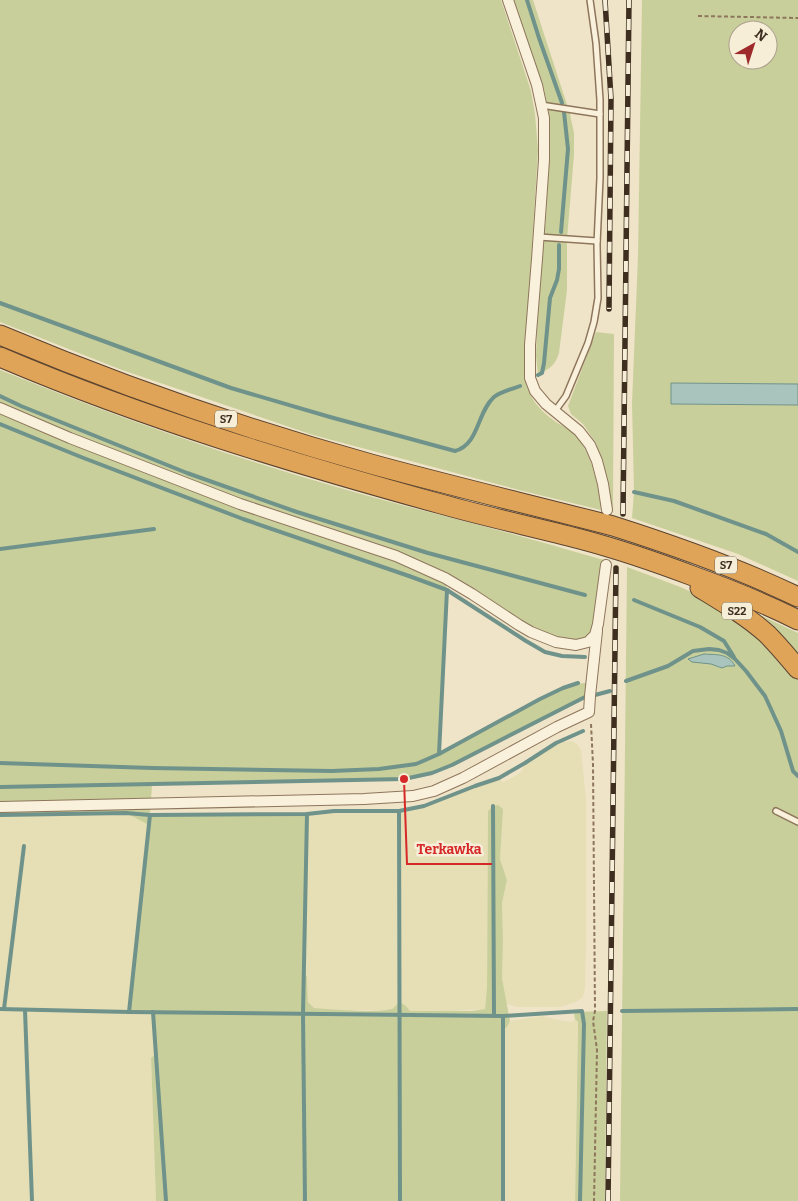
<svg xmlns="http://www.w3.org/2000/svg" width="798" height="1201" font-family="Bitter,serif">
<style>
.farmland{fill:#e6deb5}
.green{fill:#c9cf9b;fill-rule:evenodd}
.water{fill:#a9c4bc;stroke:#6f938a}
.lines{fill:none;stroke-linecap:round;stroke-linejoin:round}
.stream{stroke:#6f938a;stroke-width:4}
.lane-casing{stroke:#8d765c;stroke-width:8}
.street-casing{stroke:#8d765c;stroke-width:12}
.highway-casing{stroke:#5b4430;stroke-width:21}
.path{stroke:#8d765c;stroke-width:2;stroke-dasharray:4 2.5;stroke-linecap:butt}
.lane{stroke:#faf1dc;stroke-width:5}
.street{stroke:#faf1dc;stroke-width:10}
.highway{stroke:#e0a458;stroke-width:19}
.rail-casing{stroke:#3d2e20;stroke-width:5.5}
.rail{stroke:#f7eed8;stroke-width:4;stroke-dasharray:11;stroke-linecap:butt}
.labels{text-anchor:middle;stroke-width:5;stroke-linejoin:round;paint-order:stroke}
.shield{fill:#f7eed8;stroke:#756857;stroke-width:1}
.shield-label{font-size:11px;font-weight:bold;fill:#3d2e20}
.leader{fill:none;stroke:#d62828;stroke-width:2}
.callout-dot{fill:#d62828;stroke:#f7eed8;stroke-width:2}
.callout-label{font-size:14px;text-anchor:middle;font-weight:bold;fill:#d62828;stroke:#f7eed8;stroke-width:5;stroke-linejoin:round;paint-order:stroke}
</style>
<rect width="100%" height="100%" fill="#f0e4c8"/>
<g class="farmland">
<polygon points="572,741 577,744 581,750 586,799 586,944 585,988 583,997 576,1002 560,1007 518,1007 507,1004 502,978 503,940 502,903 507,880 500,859 503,809 488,811 487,987 485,1009 436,1012 410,1011 406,1006 383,1010 340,1010 314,1008 308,1002 307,977 304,972 307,814 334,811 399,811 424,806 475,786 499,778 503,782 512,778 522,771 525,763 556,743"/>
<polygon points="126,813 149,825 129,1011 153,1012 156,1054 151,1058 156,1201 0,1201 0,815"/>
<polygon points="542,1016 558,1020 572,1022 575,1019 578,1022 575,1201 503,1201 503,1029 507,1027 510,1021"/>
</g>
<g class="green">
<path d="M0 0H501L531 91 535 114 538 150 524 376C529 398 538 409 556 422 561 425 568 428 572 432 591 449 599 485 601 510L519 490 313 435 122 370 0 322Z"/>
<path d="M513 0H533L570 114 574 133V155L567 239V290L559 353C555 366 549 369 538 375L536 356 538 303 546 217 550 143 549 113 544 89Z"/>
<path d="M642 0H798V384L671 383V404L798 405V581L738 554 632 518 634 492 632 403 638 256ZM738 30H768V60H738Z"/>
<polygon points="596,332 614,334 613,512 610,511 602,464 596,443 583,424 571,414 568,406"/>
<path d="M0 370C111 415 225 455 340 488 395 504 450 517 505 532 538 541 571 551 604 560L592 639 556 642 445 578 447 590 439 754C463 741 487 728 511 715 531 704 564 683 586 683L591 689 590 696 585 697 452 765 432 773 404 779 152 785 150 815 307 814 304 972 307 977 308 1002 314 1008C330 1009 382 1014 394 1008 394 1007 399 1003 400 1002L406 1006 410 1011H472L485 1009 487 987 488 811 493 806 498 805 503 809 500 859 507 880 502 903 503 940 502 978 510 1021 507 1027 503 1030V1201H156L151 1058 156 1054 153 1012H129L149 825 126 813 0 815Z"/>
<polygon points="627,567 683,588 707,600 742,623 792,670 798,679 798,1201 620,1201"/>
<polygon points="762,616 798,633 798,659 761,618"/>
<polygon points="607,1011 605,1201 575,1201 578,1029 578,1022 575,1019 574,1012"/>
</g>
<g class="water">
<polygon points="671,383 798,384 798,405 671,404"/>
<path d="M704 654C717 655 728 653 735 666H727L722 668 711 664 692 662 688 659Z"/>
</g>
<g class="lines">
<g class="stream">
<polyline points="527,0 539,38 562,103"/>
<polyline points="561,232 568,149 564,112"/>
<path d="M0 303 231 388 330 417 455 451C479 445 477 412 494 397 500 392 512 389 520 386"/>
<polyline points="538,375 542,373 544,363 550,298 557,280 559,269 559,245"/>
<polyline points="0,396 21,406 187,473 297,512 428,553 585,595"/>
<polyline points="0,424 81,457 243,519 409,576 447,590 526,641 545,652 562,656 585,657"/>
<polyline points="634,492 674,501 766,534 798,552"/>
<polyline points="0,549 154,529"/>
<polyline points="634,600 700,627 724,641 734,657"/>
<polyline points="626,681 668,666 693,651 709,649 719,650 727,653 735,659 746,671 765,696 781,731 793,771 798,776"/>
<polyline points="595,695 610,691"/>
<polyline points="439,754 447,590"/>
<polyline points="0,763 152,768 332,771 379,769 416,764 439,754 540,699 563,688 578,683"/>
<polyline points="0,787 404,779 432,773 452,765 585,697"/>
<polyline points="493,806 494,1016"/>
<polyline points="399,811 400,1201"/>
<polyline points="0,815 126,813 150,815 307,814 334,811 399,811 424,806 475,786 499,778 525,763 556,743 583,731"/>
<polyline points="0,1009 129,1012 503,1016 582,1011 584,1024 580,1201"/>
<polyline points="4,1009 24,846"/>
<polyline points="25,1010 32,1201"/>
<polyline points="622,1011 797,1009"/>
<polyline points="129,1012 150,815"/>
<polyline points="153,1012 166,1201"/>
<polyline points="503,1016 503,1201"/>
<polyline points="305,1201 303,1014 307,814"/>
</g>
<defs>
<g id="lane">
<polyline points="541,105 600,114"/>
<polyline points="539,237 597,241"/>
<polyline points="555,411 566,396 588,343 594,322 598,298 597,244 600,178 600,100 596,43 590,0"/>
<polyline points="776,811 798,822"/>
</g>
<g id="street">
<polyline points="508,0 537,85 544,118 544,160 537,259 530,345 530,378 535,391 546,404 579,431 590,445 597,461 603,484 607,510"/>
<polyline points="0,408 70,438 240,504 396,556 445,578 472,594 519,625 531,632 556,642 576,645 588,642 595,635 598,624 606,565"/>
<polyline points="0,807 364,799 413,796 434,791 463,778 557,727 589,712 590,696 597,631"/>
</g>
<g id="highway">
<path d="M0 335C121 386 245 429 371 464 451 486 532 505 613 526 676 546 738 568 798 597"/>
<path d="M0 357C143 418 292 463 441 504 487 517 534 527 580 539 618 549 656 562 693 576 729 589 764 603 798 620"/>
<path d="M700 588C723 602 747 616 767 634 778 645 788 657 798 669"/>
</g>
</defs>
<use href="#lane" class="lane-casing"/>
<use href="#street" class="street-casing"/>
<use href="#highway" class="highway-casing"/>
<g class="path">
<polyline points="698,16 798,18"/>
<polyline points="591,724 593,764 595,1011 593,1021 597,1050 594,1201"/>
</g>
<use href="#lane" class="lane"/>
<use href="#street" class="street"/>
<use href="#highway" class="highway"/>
<defs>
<g id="rail">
<polyline points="605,0 611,99 609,309"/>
<polyline points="623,514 629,0"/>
<polyline points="608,1201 616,568"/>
</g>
</defs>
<use href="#rail" class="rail-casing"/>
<use href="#rail" class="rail"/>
</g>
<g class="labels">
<g class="shield">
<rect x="215" y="410.5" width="22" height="17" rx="4"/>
<rect x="715" y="556.5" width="22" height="17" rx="4"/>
<rect x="722" y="602.5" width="30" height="17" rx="4"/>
</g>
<g class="shield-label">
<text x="226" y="423">S7</text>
<text x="726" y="569">S7</text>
<text x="737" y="615">S22</text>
</g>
</g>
<path class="leader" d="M404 779L407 864H492"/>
<circle class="callout-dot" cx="404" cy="779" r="5"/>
<g class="callout-label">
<text x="449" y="854">Terkawka</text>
</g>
<g transform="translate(753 45) rotate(39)"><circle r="24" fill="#f7eed8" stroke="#ada18e"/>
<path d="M0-4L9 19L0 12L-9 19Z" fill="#9e2a2b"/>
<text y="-8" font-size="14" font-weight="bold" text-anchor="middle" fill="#3d2e20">N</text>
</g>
</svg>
